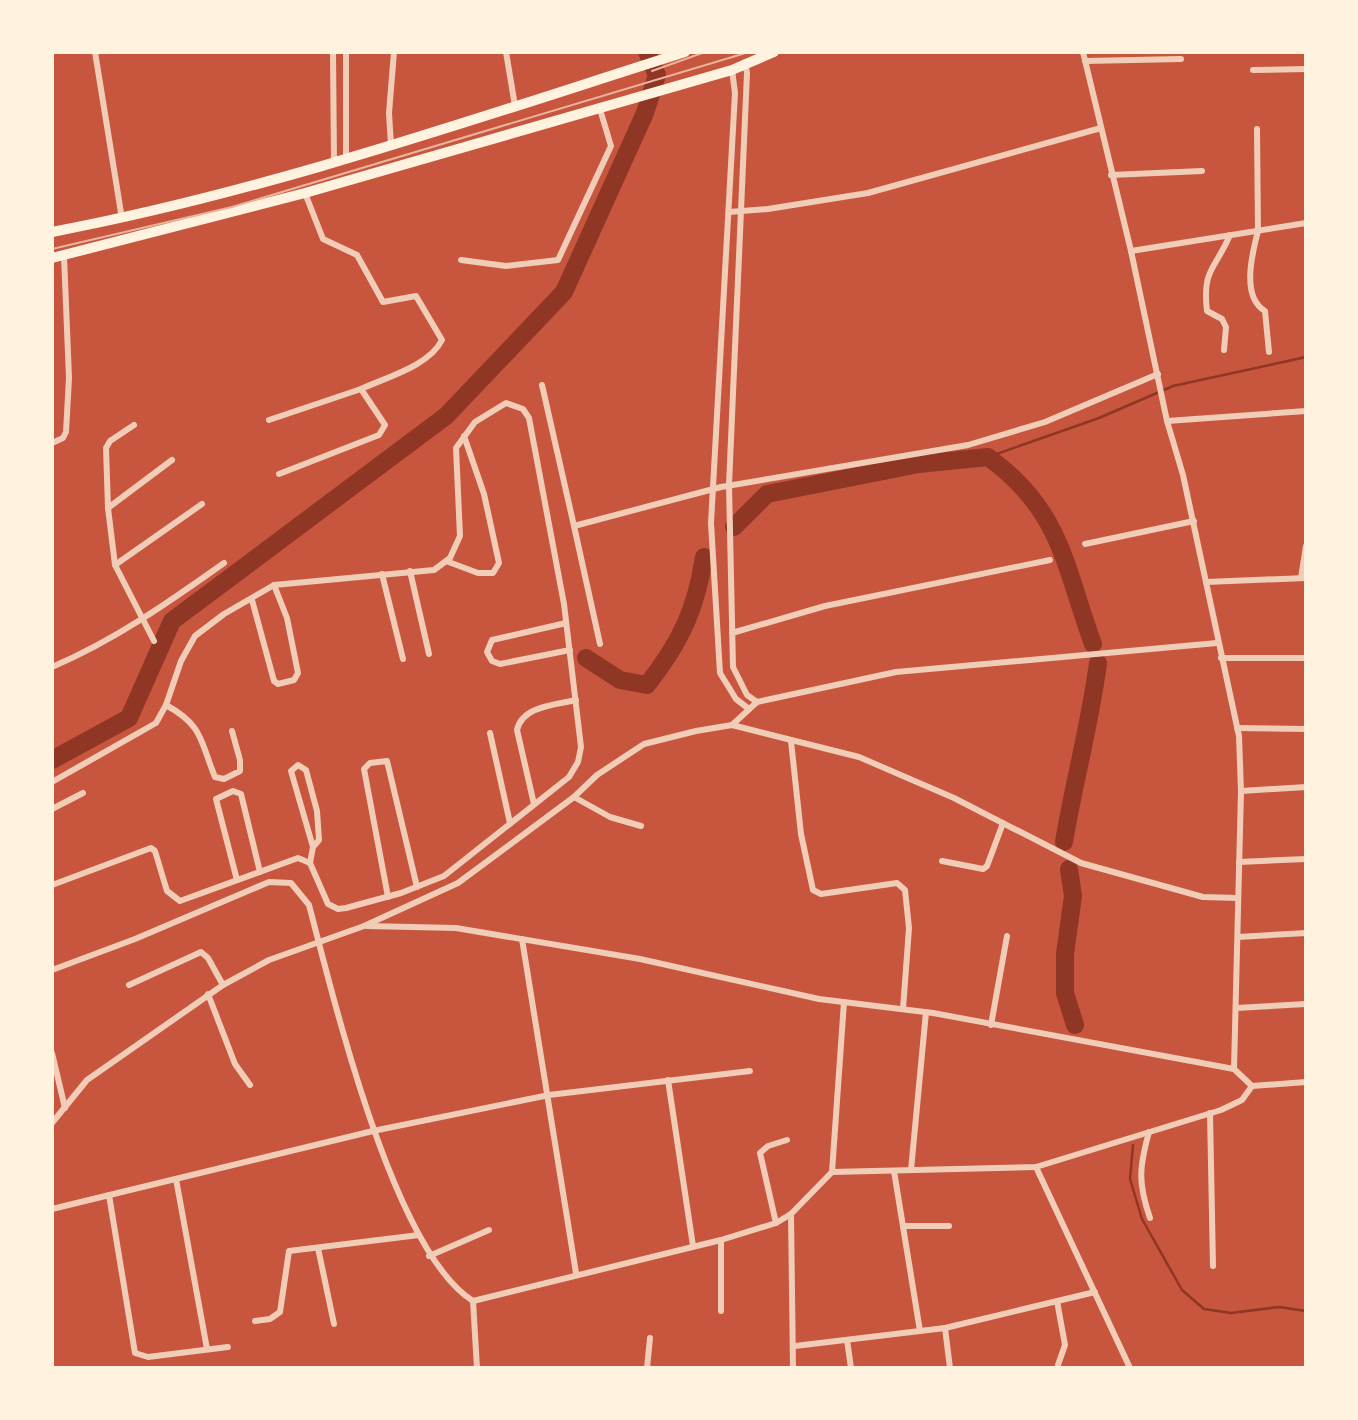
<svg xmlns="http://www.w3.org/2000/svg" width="1358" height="1420" font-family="'Open Sans',sans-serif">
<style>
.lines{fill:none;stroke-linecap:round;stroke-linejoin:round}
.stream{stroke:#8f3625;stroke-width:2.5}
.river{stroke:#8f3625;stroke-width:18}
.minor{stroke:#f1ccb7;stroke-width:6}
.primary{stroke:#fff3e0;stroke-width:10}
.tram{stroke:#e9b49f;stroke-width:2}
</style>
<rect width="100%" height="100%" fill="#c8553d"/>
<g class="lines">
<g class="stream">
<polyline points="988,457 1099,418 1173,386 1306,357"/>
<polyline points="1133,1145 1130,1179 1142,1219 1182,1290 1204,1309 1231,1313 1279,1307 1306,1311"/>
</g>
<g class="river">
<path d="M734 527 767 494 919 464 988 457C1062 511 1064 565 1093 644"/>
<path d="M586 658 620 680 647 685C680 643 696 610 704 557"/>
<polyline points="52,760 129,718 172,621 446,416 564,292 645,113 657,75 647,52"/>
<path d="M1064 842C1074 782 1090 724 1098 663"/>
<polyline points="1069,869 1073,896 1065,954 1065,993 1075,1025"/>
</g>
<g class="minor">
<polyline points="95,52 122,219"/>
<polyline points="333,52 334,162"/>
<polyline points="346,52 346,159"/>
<polyline points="506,52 515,106"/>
<polyline points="1083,52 1131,251 1167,421 1183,475 1239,736 1241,791 1234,1069"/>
<polyline points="1085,61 1181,59"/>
<polyline points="745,62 747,73 729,485 733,667 747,695 757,702"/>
<polyline points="732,70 735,93 711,523 720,673 736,699 749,709"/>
<polyline points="1253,70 1306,69"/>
<path d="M1257 129 1258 231C1252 254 1241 297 1265 311L1269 352"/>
<polyline points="391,145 389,113 394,52"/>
<polyline points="1111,175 1202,171"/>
<polyline points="729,212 768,209 868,193 1101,128"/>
<polyline points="1131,251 1306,223"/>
<polyline points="461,260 506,266 558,260 611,146 599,106"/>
<path d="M1224 350 1226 327 1222 319 1207 311C1202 269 1215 270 1230 235"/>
<polyline points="542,385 574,526 721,487 968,445 1045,422 1158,374"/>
<polyline points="269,420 361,389"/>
<polyline points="1167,421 1306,411"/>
<polyline points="134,425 110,441 106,448 108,508 115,565 154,641"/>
<polyline points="52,443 63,438 66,432 69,378 64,256"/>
<path d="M279 474 379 435 385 425 361 389C387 377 429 366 442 340L416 296 383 302 357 255 323 239 305 193"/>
<polyline points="108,508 172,460"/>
<polyline points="574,526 600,644"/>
<polyline points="1085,544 1194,521"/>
<polyline points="446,561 478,573 493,573 499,563 484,494 464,436"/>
<polyline points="115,565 202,504"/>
<polyline points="410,571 429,654"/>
<polyline points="382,574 403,659"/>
<polyline points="1301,578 1306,546"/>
<polyline points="1206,582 1306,578"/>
<polyline points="252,600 274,681 278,684 294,680 298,673 287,618 274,585"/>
<polyline points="566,623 492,640 487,652 492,661 500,664 570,650"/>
<polyline points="732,633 825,606 1050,560"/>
<polyline points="1221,658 1306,658"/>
<path d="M52 667C115 640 169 602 224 563"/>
<path d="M166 705C204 726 200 741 215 777L224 779 240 771V760L232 731"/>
<polyline points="732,725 757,702 896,672 1217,643"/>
<polyline points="1237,728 1306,729"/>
<polyline points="490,733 510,823"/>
<polyline points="791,741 801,834 813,890 821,894 897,883 905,890 909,928 903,1009"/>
<polyline points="52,782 156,723 166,705 181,661 195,636 224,614 274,585 434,570 450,558 460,536 456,448 475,422 506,403 523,409 529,418 564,604 581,747 578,762 569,777 444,876 401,893 346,908 338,909 328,904 310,863 298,858 180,901 167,891 155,851 151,848 52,885"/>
<polyline points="1241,791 1306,787"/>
<polyline points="574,797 610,817 641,826"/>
<path d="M534 804 517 730C522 706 555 705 576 700"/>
<polyline points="52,809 83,793"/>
<polyline points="942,861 983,869 987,866 1003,823"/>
<polyline points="1239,862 1306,859"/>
<polyline points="310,863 313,847 319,840 317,811 306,770 298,765 291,771 313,847"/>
<polyline points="237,880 216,799 233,791 241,794 260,872"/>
<polyline points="388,897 364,769 370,763 387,761 417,887"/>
<polyline points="367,926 456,928 640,959 819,999 933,1013 1234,1069 1252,1086"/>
<polyline points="1238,937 1306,933"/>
<polyline points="522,939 576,1273"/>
<path d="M52 970 135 939 269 882 291 883 309 905C334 999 393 1251 473 1301L477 1368"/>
<polyline points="129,985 201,952 208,958 223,985"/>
<polyline points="208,994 235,1064 250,1085"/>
<polyline points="1236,1008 1306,1004"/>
<polyline points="991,1025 1007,936"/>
<polyline points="52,1053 65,1108"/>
<polyline points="668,1080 693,1246"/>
<polyline points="1252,1086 1306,1082"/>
<polyline points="1210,1113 1213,1266"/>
<polyline points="52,1123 87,1080 223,985 269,960 364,926 458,883 574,797 597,775 644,744 696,731 732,725 859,757 954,798 1081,863 1203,897 1238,898"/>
<path d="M1149 1132C1139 1168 1138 1183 1150 1218"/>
<polyline points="1036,1167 1130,1368"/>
<polyline points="911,1170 926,1012"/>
<polyline points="894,1171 920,1331"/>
<polyline points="832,1172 1036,1167 1221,1110 1242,1100 1252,1086"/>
<polyline points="176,1179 207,1349"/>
<polyline points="109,1195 135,1353 148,1357 228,1347"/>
<polyline points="52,1209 373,1131 549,1095 750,1071"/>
<polyline points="791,1214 793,1368"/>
<polyline points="776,1223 760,1153 768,1146 787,1140"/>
<polyline points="903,1226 949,1226"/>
<polyline points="318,1248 334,1324"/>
<polyline points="429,1256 489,1230"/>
<polyline points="473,1301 721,1240 776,1223 791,1214 832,1172 844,1002"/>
<polyline points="1057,1301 1065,1345 1058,1365"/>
<polyline points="721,1311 721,1240"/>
<polyline points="255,1321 270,1319 280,1312 289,1251 419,1235"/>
<polyline points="945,1328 950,1368"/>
<polyline points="847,1340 851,1368"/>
<polyline points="795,1346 945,1328 1095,1292"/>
<polyline points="647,1368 650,1338"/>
</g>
<g class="primary">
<path d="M52 232C268 191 477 118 685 52"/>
<polyline points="52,258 305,193 732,70 774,52"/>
</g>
<g class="tram">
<polyline points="652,71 705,52"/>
<polyline points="52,249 232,207 749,52"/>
</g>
</g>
<rect width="1358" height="1420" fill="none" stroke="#fff3e0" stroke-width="108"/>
</svg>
